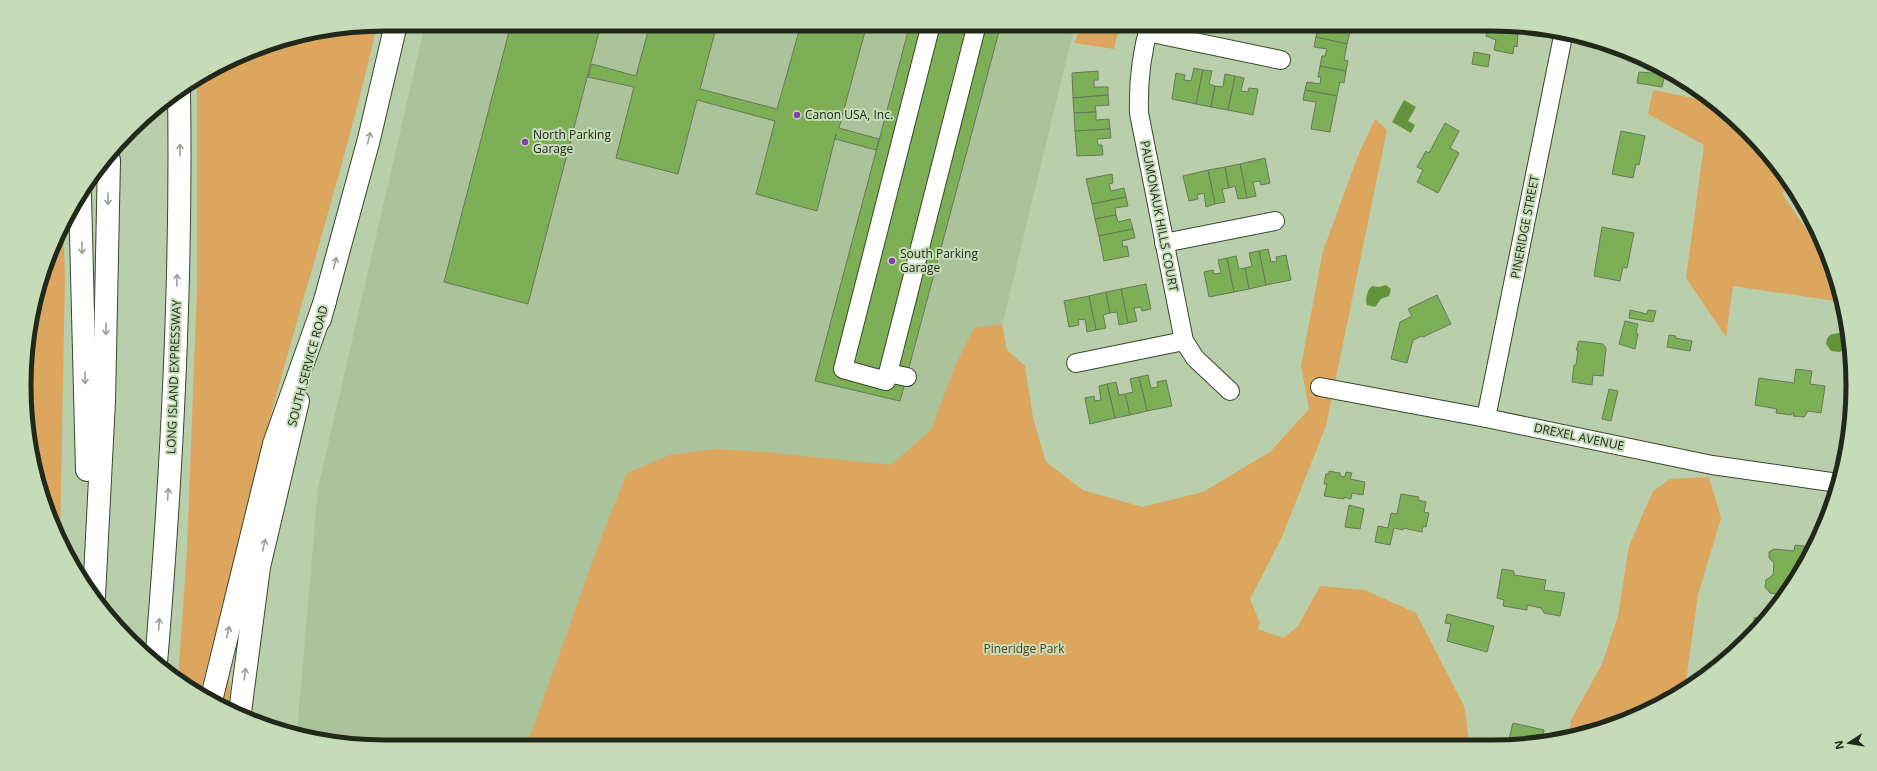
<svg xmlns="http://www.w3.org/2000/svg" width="1877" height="771" font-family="'Open Sans',sans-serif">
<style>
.built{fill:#aac39a}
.green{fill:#dca65f}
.water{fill:#63933a}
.building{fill:#7daf56;stroke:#667959}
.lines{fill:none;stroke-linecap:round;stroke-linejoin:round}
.street-casing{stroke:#38492b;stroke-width:20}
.secondary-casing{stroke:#38492b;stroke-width:24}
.highway-casing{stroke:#38492b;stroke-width:24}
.street{stroke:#fff;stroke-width:18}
.secondary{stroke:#fff;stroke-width:22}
.highway{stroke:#fff;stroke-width:22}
.oneway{stroke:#9b9f98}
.poi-dot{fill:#893dae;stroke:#c6dcb8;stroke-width:1.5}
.labels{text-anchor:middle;stroke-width:4;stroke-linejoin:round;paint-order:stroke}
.poi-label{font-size:12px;fill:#21291b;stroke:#c6dcb8;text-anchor:start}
.street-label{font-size:12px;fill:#21291b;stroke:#c6dcb8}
.park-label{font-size:12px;fill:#5c411b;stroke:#c6dcb8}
.rim{fill:none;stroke:#21291b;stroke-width:5}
</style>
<rect width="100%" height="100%" fill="#b9cfab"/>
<polygon class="built" points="425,24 1075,24 928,632 664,746 386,747 297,732 318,488"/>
<g class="green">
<polygon points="1080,24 1120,24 1114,49 1075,43"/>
<path d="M377 25C346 163 302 297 266 433 243 518 226 606 200 691L178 679 187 550 197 288V78L205 72 269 43Z"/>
<polygon points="1653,90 1713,102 1730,114 1778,165 1785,176 1783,195 1831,266 1841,292 1842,302 1733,286 1726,337 1686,278 1704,145 1648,114"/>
<polygon points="1375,119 1387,130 1326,426 1282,537 1250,599 1260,623 1258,629 1283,638 1298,626 1320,586 1365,590 1416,613 1465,708 1469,744 526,747 601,538 627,473 670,455 714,449 765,452 891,465 931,430 955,366 974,328 1002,324 1007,350 1025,366 1033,418 1046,462 1083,490 1142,507 1203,492 1270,452 1309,409 1301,366 1323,251 1359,153"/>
<polygon points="63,225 65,278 60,540 51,524 31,456 29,400 31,321 43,269"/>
<polygon points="1709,477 1721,518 1698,595 1685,688 1651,710 1570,734 1571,720 1602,664 1618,616 1629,546 1653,491 1670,479"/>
<polygon points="229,674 230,691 229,706 222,703"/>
</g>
<g class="water">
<polygon points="1404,100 1416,107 1408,121 1415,125 1411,133 1392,122"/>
<path d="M1386 285 1391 289 1389 296 1381 299 1375 307 1367 305C1365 299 1367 290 1372 286L1379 287Z"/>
<path d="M1844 325 1846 326 1849 346 1840 352 1831 351 1826 344C1827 335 1830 334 1839 333Z"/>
<polygon points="1754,617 1764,618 1752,632"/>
</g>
<g class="building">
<polygon points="511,24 601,24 528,304 444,282"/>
<polygon points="650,24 717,24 700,89 777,109 801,24 867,24 839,128 879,139 876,150 835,139 836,134 817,211 756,194 775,121 697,100 678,174 616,158 634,87 588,77 592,64 636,76"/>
<polygon points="910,24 1001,24 900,401 815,381"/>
<polygon points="1332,24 1352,24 1347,44 1316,37 1318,28 1330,31"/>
<polygon points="1488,24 1501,26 1500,30 1518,33 1517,47 1514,46 1513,54 1494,50 1496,40 1486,36"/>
<polygon points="1316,37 1347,44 1344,60 1348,61 1346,71 1320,66 1322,56 1325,56 1327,49 1314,47"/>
<polygon points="1615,47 1656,65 1650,64 1650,66 1632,62 1632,59 1614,55"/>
<polygon points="1474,52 1490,55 1488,67 1472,64"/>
<polygon points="1320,66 1346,71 1344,83 1340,82 1337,96 1305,90 1307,82 1320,84 1321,77 1318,77"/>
<polygon points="1194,68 1203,70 1196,104 1172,99 1176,73 1185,75 1184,80 1191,81"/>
<polygon points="1203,70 1212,71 1209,84 1215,86 1211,107 1196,104"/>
<polygon points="1098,71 1098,80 1094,80 1094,87 1108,87 1108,95 1073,98 1072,73"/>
<polygon points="1639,72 1665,74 1662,87 1637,83"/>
<polygon points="1225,74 1235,76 1228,110 1211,107 1215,86 1223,87"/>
<polygon points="1235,76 1244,78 1241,91 1248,92 1249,88 1258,89 1253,115 1228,110"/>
<polygon points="1305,90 1337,96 1330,132 1311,129 1316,102 1303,100"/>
<polygon points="1108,95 1109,105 1095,106 1096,112 1074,113 1073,98"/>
<polygon points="1096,112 1096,120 1109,119 1110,129 1075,131 1074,113"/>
<polygon points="1445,123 1459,131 1450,148 1459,153 1438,193 1417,182 1423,170 1417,167 1426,151 1429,153"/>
<polygon points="1110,129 1111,138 1097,139 1098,145 1102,145 1103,155 1077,156 1075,131"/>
<polygon points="1621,131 1645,136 1639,165 1636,164 1633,178 1612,174"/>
<polygon points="1265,158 1270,183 1261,185 1260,181 1253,182 1256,196 1247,198 1240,164"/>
<polygon points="1240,164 1247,198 1238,199 1235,186 1229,188 1225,167"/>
<polygon points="1225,167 1229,188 1222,189 1225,202 1215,204 1208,170"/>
<polygon points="1208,170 1215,204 1206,207 1204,193 1197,195 1198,199 1189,201 1183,176"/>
<polygon points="1112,174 1113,183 1109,184 1111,191 1124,188 1126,197 1092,204 1086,179"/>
<polygon points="1126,197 1128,206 1115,208 1116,215 1095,219 1092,204"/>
<polygon points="1116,215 1118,222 1130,219 1133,229 1099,236 1095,219"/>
<polygon points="1602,227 1634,233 1627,268 1623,267 1620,281 1594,276"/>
<polygon points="1133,229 1135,238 1122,241 1123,247 1127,246 1129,256 1104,261 1099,236"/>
<polygon points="1268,249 1271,262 1277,261 1276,257 1286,255 1291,280 1266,285 1259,251"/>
<polygon points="1259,251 1266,285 1249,289 1245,268 1252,266 1249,253"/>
<polygon points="1236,256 1239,269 1245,268 1249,289 1234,292 1227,258"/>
<polygon points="1227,258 1234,292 1209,297 1204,272 1213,270 1214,274 1221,273 1218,260"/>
<polygon points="1146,284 1151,309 1142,311 1141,307 1134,308 1137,321 1128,323 1121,289"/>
<polygon points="1121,289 1128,323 1119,325 1117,312 1110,313 1106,292"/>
<polygon points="1106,292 1110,313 1103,315 1106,328 1096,330 1089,296"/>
<polygon points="1437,295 1451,324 1423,337 1422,336 1413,340 1407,363 1391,359 1400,322 1412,316 1408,309"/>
<polygon points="1089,296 1096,330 1087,332 1085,319 1078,320 1079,325 1069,327 1064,301"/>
<polygon points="1630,310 1647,314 1648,310 1656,311 1653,322 1629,318"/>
<polygon points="1625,321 1638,324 1636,333 1638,334 1635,349 1619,344"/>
<polygon points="1669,335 1676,336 1675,338 1692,341 1690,351 1667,347"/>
<polygon points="1579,341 1603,344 1606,348 1603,376 1593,375 1592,385 1572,382 1574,365 1576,365 1578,350 1576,350"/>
<polygon points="1796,369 1812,371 1810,384 1825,386 1821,413 1808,411 1804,417 1793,416 1794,413 1792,413 1791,415 1776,413 1777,409 1755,405 1759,378 1794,383"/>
<polygon points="1148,375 1151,388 1158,387 1157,382 1166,380 1172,406 1147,411 1139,377"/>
<polygon points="1139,377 1147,411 1130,415 1125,394 1133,392 1130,379"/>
<polygon points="1116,382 1119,395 1125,394 1130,415 1115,418 1107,384"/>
<polygon points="1107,384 1115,418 1090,424 1085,398 1094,396 1095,401 1101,400 1099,386"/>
<polygon points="1609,389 1618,391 1611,421 1602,419"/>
<polygon points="1329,471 1340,473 1340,476 1345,477 1346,472 1352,473 1350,479 1365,482 1363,495 1352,493 1351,499 1344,497 1344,499 1324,496 1327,484 1324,484 1326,474 1329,474"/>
<polygon points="1401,494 1419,497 1418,500 1426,502 1424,512 1429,513 1426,527 1423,526 1422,532 1403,528 1403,530 1394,528 1390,545 1375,542 1378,526 1388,528 1391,513 1397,514"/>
<polygon points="1349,505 1364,509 1360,529 1345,527"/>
<polygon points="1812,538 1816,538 1792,586 1790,589 1784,588 1777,594 1770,593 1765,587 1766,580 1773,575 1774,563 1769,558 1769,552 1774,549 1794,551 1795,545 1812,547"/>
<polygon points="1502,569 1514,571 1514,575 1546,580 1544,590 1565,593 1560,616 1544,613 1541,608 1527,605 1527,610 1503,606 1504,600 1497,598"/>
<polygon points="1447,614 1494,626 1487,652 1447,641 1451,624 1445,623"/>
<polygon points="1513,723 1544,730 1541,743 1529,744 1509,739"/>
</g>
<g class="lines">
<defs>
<g id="street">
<polyline points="931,24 843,369 886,381 977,24"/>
<path d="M1150 24C1141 54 1138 82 1139 113L1184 341 1195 358 1230 391"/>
<polyline points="1147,32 1281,60"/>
<polyline points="1164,243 1275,221"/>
<polyline points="1076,363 1184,341"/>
<polyline points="888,373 907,377"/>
<polyline points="1320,387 1486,418 1712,465 1838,483"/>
<polyline points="1486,418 1563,36"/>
</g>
<g id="secondary">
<polyline points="320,319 369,139 396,24"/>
<polyline points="240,712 259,567 298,401"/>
</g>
<g id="highway">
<polyline points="80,195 87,470"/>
<polyline points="94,596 104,401 109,160"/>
<path d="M156 663C172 472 182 282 179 91"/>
<polyline points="212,697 274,444 325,301"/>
</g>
</defs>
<use href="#street" class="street-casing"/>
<use href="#secondary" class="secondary-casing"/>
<use href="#highway" class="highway-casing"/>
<use href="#street" class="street"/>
<use href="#secondary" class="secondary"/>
<use href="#highway" class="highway"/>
</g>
<defs><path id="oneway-shaft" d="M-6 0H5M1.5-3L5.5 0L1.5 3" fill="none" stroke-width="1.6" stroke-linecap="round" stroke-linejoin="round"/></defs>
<g class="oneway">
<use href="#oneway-shaft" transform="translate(369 138) rotate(-76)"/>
<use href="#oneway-shaft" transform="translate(180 150) rotate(-91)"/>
<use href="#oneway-shaft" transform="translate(108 199) rotate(91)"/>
<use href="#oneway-shaft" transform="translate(82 248) rotate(89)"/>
<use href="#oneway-shaft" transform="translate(335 263) rotate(-75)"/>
<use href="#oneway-shaft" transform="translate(177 280) rotate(-89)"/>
<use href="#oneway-shaft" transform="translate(106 329) rotate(91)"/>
<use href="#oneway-shaft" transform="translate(85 378) rotate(89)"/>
<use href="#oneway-shaft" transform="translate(168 494) rotate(-86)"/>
<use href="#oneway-shaft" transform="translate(264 545) rotate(-77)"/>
<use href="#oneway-shaft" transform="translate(159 624) rotate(-86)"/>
<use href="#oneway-shaft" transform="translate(228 632) rotate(-76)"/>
<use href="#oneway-shaft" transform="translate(245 674) rotate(-82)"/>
</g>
<g class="poi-dot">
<circle cx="797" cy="115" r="4"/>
<circle cx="525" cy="142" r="4"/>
<circle cx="892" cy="261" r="4"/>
</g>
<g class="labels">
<g class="poi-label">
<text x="805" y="119">Canon USA, Inc.</text>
<text x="533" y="139">North Parking<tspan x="533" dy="14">Garage</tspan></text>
<text x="900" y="258">South Parking<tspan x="900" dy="14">Garage</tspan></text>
</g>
<g class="street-label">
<text transform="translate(1159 216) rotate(79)" y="4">PAUMONAUK HILLS COURT</text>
<text transform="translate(1525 227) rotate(-79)" y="4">PINERIDGE STREET</text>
<text transform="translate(308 366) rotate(-75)" y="4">SOUTH SERVICE ROAD</text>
<text transform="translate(174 377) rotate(-88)" y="4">LONG ISLAND EXPRESSWAY</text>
<text transform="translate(1579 437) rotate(12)" y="4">DREXEL AVENUE</text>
</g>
<g class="park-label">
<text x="1024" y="653">Pineridge Park</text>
</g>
</g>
<path d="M0 0H1877V771H0ZM385 31H1492A354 354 0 0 1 1846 385V386A354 354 0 0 1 1492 740H385A354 354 0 0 1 31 386V385A354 354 0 0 1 385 31Z" fill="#c6dcb8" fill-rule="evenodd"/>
<path class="rim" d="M385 31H1492A354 354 0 0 1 1846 385V386A354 354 0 0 1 1492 740H385A354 354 0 0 1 31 386V385A354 354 0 0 1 385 31Z"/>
<g transform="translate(1849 743) rotate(258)" stroke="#c6dcb8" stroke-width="3" paint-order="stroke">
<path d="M0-3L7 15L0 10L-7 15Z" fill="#21291b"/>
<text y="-6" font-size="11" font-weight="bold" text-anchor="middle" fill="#21291b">N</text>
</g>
</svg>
